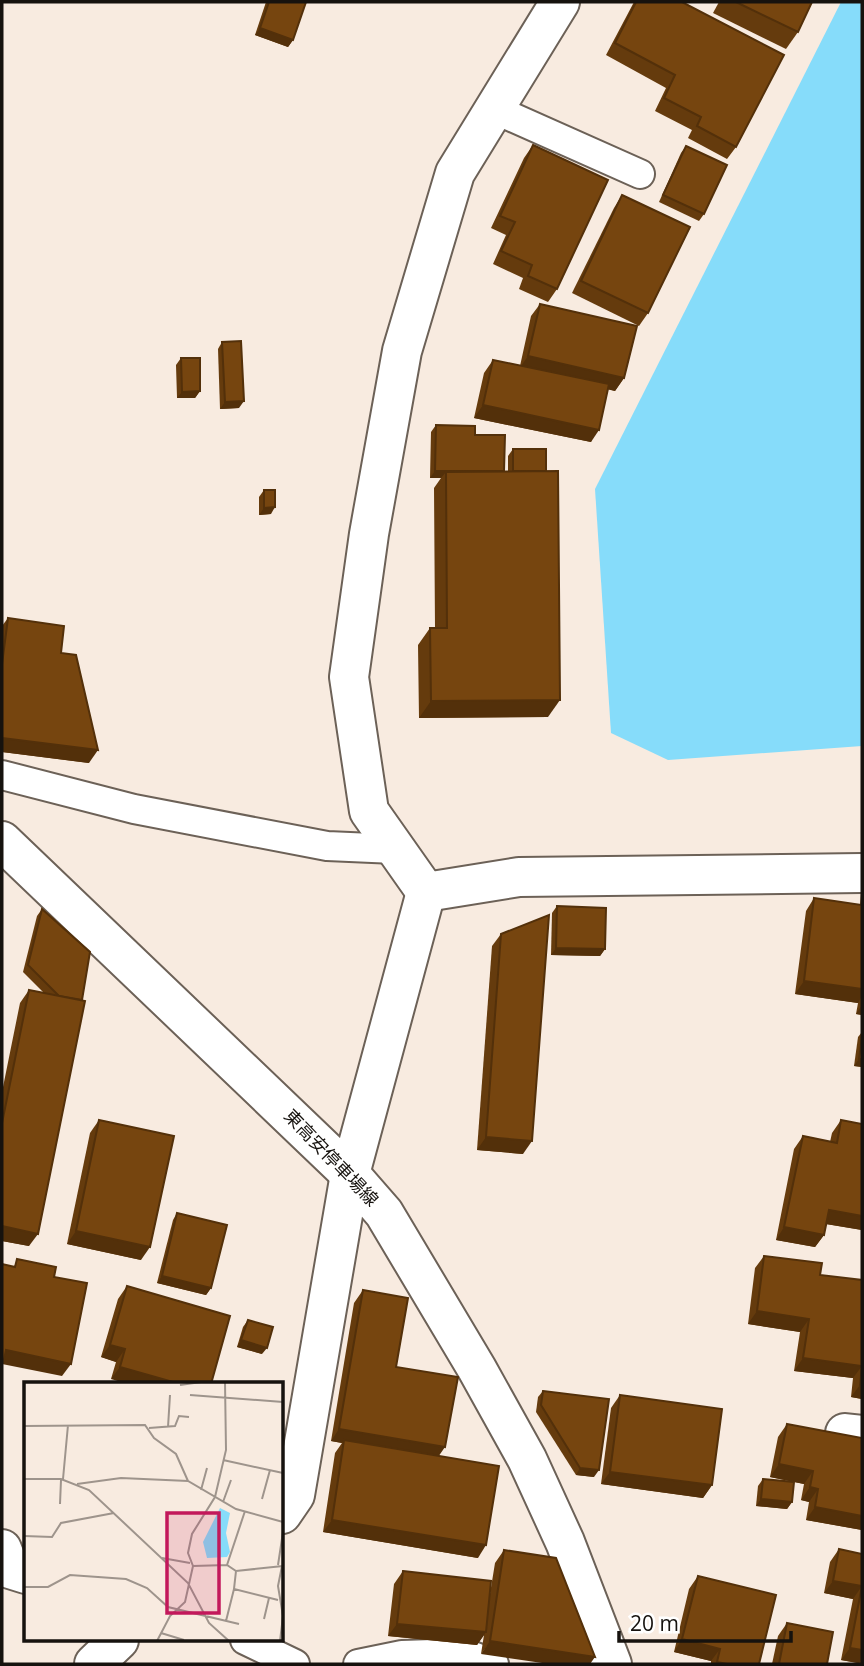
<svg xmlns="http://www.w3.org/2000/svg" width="864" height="1666" font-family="'Open Sans','Noto Sans JP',sans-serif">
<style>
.water{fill:#86dcfa}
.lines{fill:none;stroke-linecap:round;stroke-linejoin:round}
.lane-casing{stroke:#6c6157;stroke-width:32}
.street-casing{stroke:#6c6157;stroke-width:42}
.secondary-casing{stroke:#6c6157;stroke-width:42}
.lane{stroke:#fff;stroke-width:28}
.street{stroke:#fff;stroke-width:38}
.secondary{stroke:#fff;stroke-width:38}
.wall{fill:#653b0d}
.shaded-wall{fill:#53300a}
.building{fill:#76450f;stroke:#53300a;stroke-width:2}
.labels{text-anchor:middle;stroke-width:7;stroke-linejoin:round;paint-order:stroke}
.street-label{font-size:18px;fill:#16120e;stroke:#fff}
.inset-road{fill:none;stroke:#9e948c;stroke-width:2}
.view{fill:#c2185b;fill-opacity:0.15;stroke:#c2185b;stroke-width:3.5}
.inset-edge{fill:none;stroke:#16120e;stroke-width:3.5}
</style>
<rect width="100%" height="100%" fill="#f8ebe0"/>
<polygon class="water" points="841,2 862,2 862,746 668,760 611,733 595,489"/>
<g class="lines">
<defs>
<g id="lane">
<polyline points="494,109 640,174"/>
<polyline points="2,775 134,809 327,846 395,849"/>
<polyline points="245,1640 295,1664"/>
<polyline points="358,1664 402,1655 465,1653 494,1664"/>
</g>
<g id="street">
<polyline points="426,892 369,811 349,677 369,534 402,351 455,173 560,2"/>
<polyline points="426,892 519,877 862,873"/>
<polyline points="845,1433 862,1435"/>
<polyline points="282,1514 295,1495 350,1174 426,892"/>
<polyline points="2,1549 10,1569 26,1574"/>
<polyline points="94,1664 119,1640"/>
</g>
<polyline id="secondary" points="2,841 350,1174 384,1213 477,1369 527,1459 565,1542 612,1664"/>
</defs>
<use href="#lane" class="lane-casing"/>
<use href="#street" class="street-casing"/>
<use href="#secondary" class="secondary-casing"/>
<use href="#lane" class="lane"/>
<use href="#street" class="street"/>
<use href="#secondary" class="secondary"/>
</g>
<g class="wall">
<polygon points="266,2 304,2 293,40 288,47 255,35"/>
<polygon points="634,2 682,2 736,147 727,159 688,138 692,130 655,111 666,88 606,55"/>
<polygon points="719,2 812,2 798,32 786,49 713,13"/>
<polygon points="533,145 557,289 548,302 519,289 523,278 493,264 506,235 491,228 524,158"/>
<polygon points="686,146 704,214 699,221 659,202 681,153"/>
<polygon points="622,195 648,313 639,326 572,293 614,208"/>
<polygon points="540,304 624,378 615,391 608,389 591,442 474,418 484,373 493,360 520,366 531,316"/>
<polygon points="222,342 239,408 220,409 218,349"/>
<polygon points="181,358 200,391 195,398 177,398 176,365"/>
<polygon points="436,425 475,435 504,471 508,471 508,456 513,449 548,717 419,718 418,645 430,628 435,628 434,488 441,478 430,478 431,432"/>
<polygon points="264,490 271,514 259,515 259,497"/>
<polygon points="8,618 61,653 89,763 2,752 2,626"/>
<polygon points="862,890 862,1015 856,1014 858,1003 795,994 806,911 814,898 860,905 861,892"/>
<polygon points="557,906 605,949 600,956 551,955 552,913"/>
<polygon points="42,909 81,1001 29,1246 2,1241 2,1092 20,1003 29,990 44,993 23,972 37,916"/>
<polygon points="501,934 523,1154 477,1150 492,946"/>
<polygon points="862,1032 862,1067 854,1066 858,1037"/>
<polygon points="99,1120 141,1260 67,1244 90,1133"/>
<polygon points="841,1120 862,1230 826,1224 824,1235 815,1247 776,1240 794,1149 803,1136 830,1142 832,1133"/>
<polygon points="177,1213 211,1288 206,1295 157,1283 173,1220"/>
<polygon points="764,1256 820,1275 862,1280 862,1399 851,1397 853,1378 794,1371 800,1332 748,1324 755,1268"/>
<polygon points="127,1286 230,1316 111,1379 116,1362 101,1357 118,1299"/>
<polygon points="363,1290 396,1367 439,1456 478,1558 323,1532 335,1453 342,1443 331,1441 354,1303"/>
<polygon points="248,1320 262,1354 237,1347 243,1327"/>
<polygon points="543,1391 594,1477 576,1475 536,1412 538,1397"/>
<polygon points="620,1395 712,1485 703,1498 601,1484 611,1408"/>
<polygon points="787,1424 862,1438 862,1530 806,1520 809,1502 801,1500 804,1484 770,1477 778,1437"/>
<polygon points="763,1479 792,1502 787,1509 756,1506 758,1486"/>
<polygon points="839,1549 862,1554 862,1664 841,1660 853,1599 824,1593 830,1562"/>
<polygon points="504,1550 556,1558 481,1654 484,1635 477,1645 388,1636 394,1584 403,1571 489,1600 495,1563"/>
<polygon points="698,1576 759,1664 711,1664 711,1661 674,1652 689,1589"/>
<polygon points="787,1623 827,1664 772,1664 778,1636"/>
</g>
<g class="shaded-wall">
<polygon points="260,28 293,40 288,47 255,35"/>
<polygon points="528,356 624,378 615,391 519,369"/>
<polygon points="200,391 195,398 177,398 182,392"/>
<polygon points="244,401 239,408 220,409 225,402"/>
<polygon points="483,405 599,430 591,442 474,418"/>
<polygon points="435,471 504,472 446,472 441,478 430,478"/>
<polygon points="275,507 271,514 259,515 264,508"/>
<polygon points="560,700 548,717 419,718 431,701"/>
<polygon points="2,738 98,750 89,763 2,752"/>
<polygon points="556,948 605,949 600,956 551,955"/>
<polygon points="804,981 862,989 862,996 858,1003 795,994"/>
<polygon points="862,1005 862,1015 856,1014"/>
<polygon points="859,1059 862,1059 862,1067 854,1066"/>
<polygon points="486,1137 532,1141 523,1154 477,1150"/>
<polygon points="829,1210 862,1216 862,1230 820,1223"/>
<polygon points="2,1226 38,1234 29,1246 2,1241"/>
<polygon points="784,1227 824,1235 815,1247 776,1240"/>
<polygon points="76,1231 150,1247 141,1260 67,1244"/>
<polygon points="162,1276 211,1288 206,1295 157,1283"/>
<polygon points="757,1311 809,1319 800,1332 748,1324"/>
<polygon points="241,1340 267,1348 262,1354 237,1347"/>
<polygon points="110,1345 125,1349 116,1362 101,1357"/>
<polygon points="6,1350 71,1364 62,1376 2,1364 2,1356"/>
<polygon points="803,1358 862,1366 853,1378 794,1371"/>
<polygon points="120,1367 180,1384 128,1384 111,1379"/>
<polygon points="860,1385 862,1385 862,1399 851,1397"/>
<polygon points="339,1429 445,1447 436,1460 344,1440 342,1443 331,1441"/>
<polygon points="779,1464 813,1471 804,1484 770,1477"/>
<polygon points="580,1468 599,1470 594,1477 576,1475"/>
<polygon points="610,1472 712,1485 703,1498 601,1484"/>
<polygon points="810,1487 818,1489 809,1502 801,1500"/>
<polygon points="761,1499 792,1502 787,1509 756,1506"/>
<polygon points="815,1507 862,1516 862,1530 806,1520"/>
<polygon points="332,1520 486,1545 478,1558 323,1532"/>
<polygon points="833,1581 862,1586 853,1599 824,1593"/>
<polygon points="397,1624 486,1632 477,1645 388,1636"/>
<polygon points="682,1639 720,1649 711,1661 674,1652"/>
<polygon points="490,1641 595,1657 590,1664 549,1664 481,1654"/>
<polygon points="850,1648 862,1650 862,1659 859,1663 841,1660"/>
</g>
<g class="building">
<polygon points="269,2 306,2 293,40 260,28"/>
<polygon points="636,2 682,2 784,55 736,147 697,126 701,117 664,98 675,75 615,43"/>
<polygon points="736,2 812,2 798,32"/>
<polygon points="533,145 608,180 557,289 528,276 532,265 501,251 515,222 500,216"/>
<polygon points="686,146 727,165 704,214 663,195"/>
<polygon points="622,195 690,227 648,313 581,281"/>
<polygon points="540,304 637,326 624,378 528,356"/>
<polygon points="241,341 244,401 225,402 222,342"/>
<polygon points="181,358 200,358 200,391 182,392"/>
<polygon points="493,360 609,384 599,430 483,405"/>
<polygon points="436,425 475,426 475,435 505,435 504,471 435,471"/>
<rect x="513" y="449" width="33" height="22"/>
<polygon points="558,471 560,700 431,701 430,628 447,628 446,472"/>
<polygon points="264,490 275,490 275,507 264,508"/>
<polygon points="8,618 64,626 61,653 76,655 98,750 2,738 2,664"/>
<polygon points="814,898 862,905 862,989 804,981"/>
<polygon points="557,906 606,908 605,949 556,948"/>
<polygon points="42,909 90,952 82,1000 59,996 28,965"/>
<polygon points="549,915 532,1141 486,1137 501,934"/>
<polygon points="29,990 85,1001 38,1234 2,1226 2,1123"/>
<polygon points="862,1037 862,1059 859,1059"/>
<polygon points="99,1120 174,1136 150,1247 76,1231"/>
<polygon points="841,1120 862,1124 862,1216 829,1210 824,1235 784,1227 803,1136 837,1143"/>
<polygon points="177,1213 227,1225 211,1288 162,1276"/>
<polygon points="764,1256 822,1263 820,1275 862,1280 862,1385 860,1385 862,1366 803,1358 809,1319 757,1311"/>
<polygon points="17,1259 56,1267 54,1277 87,1283 71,1364 6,1350 4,1360 2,1359 2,1264 15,1267"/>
<polygon points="127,1286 230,1316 211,1384 180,1384 120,1367 125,1349 110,1345"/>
<polygon points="363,1290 408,1298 396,1367 458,1377 445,1447 339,1429"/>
<polygon points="248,1320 273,1327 267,1348 241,1340"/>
<polygon points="543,1391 609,1399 599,1470 580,1468 541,1405"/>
<polygon points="620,1395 722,1409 712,1485 610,1472"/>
<polygon points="787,1424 862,1438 862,1516 815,1507 818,1489 810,1487 813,1471 779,1464"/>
<polygon points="344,1440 499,1466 486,1545 332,1520"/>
<polygon points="763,1479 794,1482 792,1502 761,1499"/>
<polygon points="839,1549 862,1554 862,1650 850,1648 862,1586 833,1581"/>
<polygon points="504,1550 556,1558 595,1657 490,1641"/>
<polygon points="403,1571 491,1581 486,1632 397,1624"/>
<polygon points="698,1576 776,1595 759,1664 727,1664 717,1662 720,1649 682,1639"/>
<polygon points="787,1623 833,1632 827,1664 779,1664"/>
</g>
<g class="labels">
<g class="street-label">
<text transform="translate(331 1158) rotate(46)" y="6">東高安停車場線</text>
</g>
</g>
<g transform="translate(24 1382)">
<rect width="259" height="259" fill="#f8ebe0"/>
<path d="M196 126 206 131 202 151 206 170 203 175 183 176 179 160Z" fill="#86dcfa"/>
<path class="inset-road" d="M156 3 177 0M166 13 259 20M0 44 121 43 130 56 152 72 164 99M144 45 146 13M125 46 151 44 155 34 165 35M199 78 259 91M0 97H37L65 108 164 201 185 241 205 259M39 97 44 43M53 102 97 96 164 99 212 127 259 140M177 108 183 86M238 117 246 88M199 120 207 98M36 122 37 98M0 154 28 155 37 141 90 131M138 176 166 181M203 183 221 129M254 183 259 150M169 184 203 183 212 189 259 184M212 189 210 207 254 218M0 205H24L46 193 102 197 123 206 144 225 215 242M240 237 245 216M202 239 210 207M137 251 160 258M133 259 146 234 161 220 169 184 164 171 168 152 191 115 202 68 201 0M256 259 259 234 254 204 258 184"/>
<path class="view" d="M143 131H195V231H143Z"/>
<rect width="259" height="259" class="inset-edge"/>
</g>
<rect width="864" height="1666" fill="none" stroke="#16120e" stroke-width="7"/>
<path d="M619 1631v10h172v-10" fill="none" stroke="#16120e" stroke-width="3.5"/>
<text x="630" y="1631" font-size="21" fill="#16120e" stroke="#ffffff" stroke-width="5" paint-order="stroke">20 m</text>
</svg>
